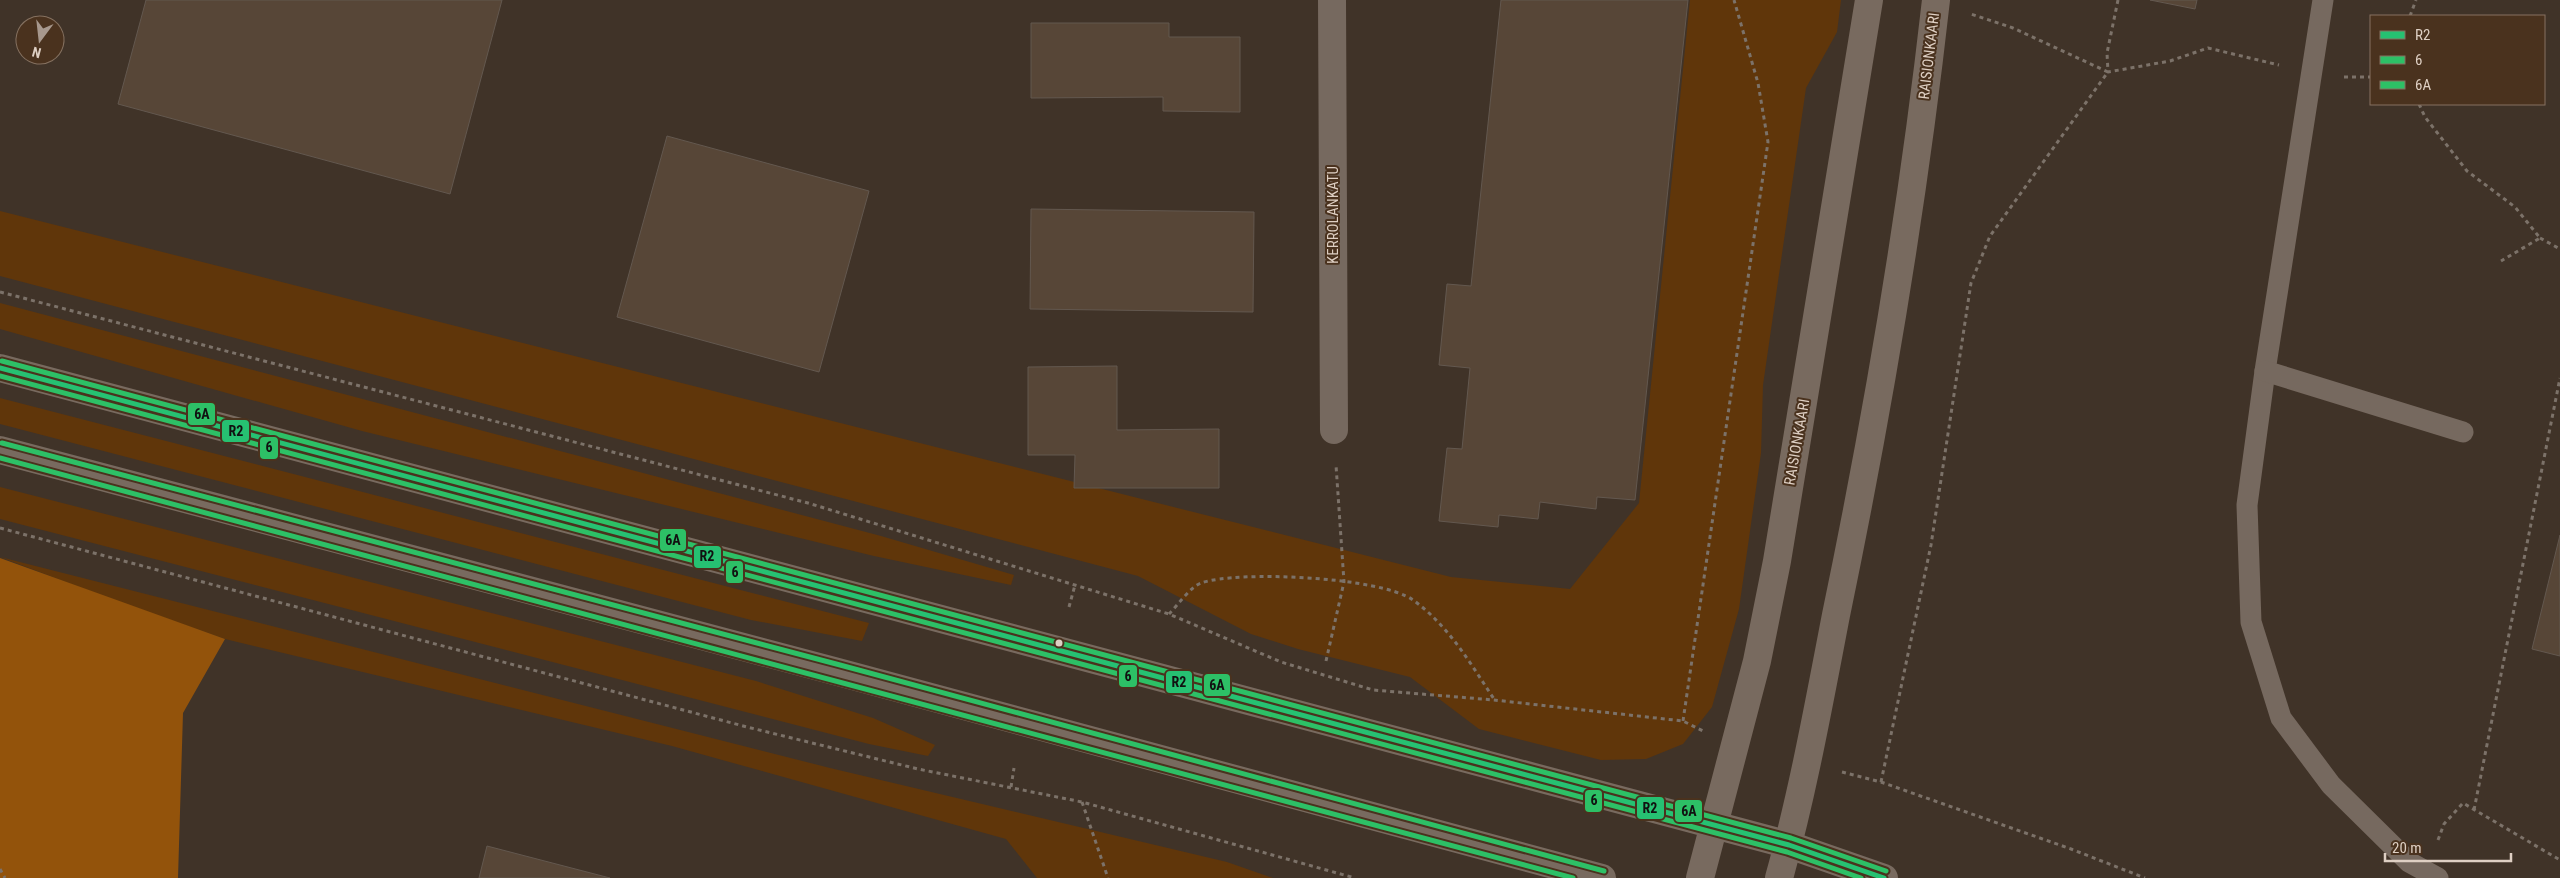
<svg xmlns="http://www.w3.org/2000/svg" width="2560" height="878" font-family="'Roboto Condensed',sans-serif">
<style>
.green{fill:#60360a}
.forest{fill:#93530b}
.building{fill:#574637;stroke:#63584f}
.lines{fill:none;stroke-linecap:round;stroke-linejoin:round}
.path{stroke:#7c7269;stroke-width:3;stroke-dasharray:4 4;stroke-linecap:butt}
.service{stroke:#76695f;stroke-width:21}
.minor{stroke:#76695f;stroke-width:28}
.secondary{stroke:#786a5f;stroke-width:28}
.bus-1-casing{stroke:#4a321e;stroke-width:9}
.bus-2-casing{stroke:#4a321e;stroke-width:9}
.bus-3-casing{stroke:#4a321e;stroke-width:9}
.bus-1{stroke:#26c172;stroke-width:5}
.bus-2{stroke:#2dc066;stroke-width:5}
.bus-3{stroke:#2dc066;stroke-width:5}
.bus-dot{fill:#decfc3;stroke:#4a321e;stroke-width:2}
.labels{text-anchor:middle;stroke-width:4;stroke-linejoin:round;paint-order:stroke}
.street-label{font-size:15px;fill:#decfc3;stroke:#4a321e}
.line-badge{stroke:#4a321e;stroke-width:2}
.pale-badge-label{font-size:14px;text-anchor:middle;font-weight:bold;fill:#111}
</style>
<rect width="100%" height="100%" fill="#403328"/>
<g class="green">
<polygon points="1690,0 1841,0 1837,32 1806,88 1763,385 1761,453 1739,609 1712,707 1683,744 1646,759 1601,760 1479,729 1410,677 1298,649 1251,634 1138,576 0,276 0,211 1451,577 1570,589 1639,503"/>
<polygon points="0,303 881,536 1014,575 1011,585 874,556 362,431 0,329"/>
<polygon points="0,398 756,594 869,623 862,641 751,620 0,424"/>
<polygon points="0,487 756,681 873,718 935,745 928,756 869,744 0,519"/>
<polygon points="0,557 830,768 1227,862 1273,878 1037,878 1006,839 672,746 225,639 108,598"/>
</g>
<polygon class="forest" points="0,558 225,639 183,713 178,878 0,878"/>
<g class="building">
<polygon points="146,0 502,0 450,194 118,104"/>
<polygon points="1501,0 1688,0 1635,500 1597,497 1596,509 1540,502 1538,519 1499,515 1498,527 1439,521 1447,448 1462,449 1470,368 1439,365 1447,284 1471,286"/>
<polygon points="2150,0 2197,0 2195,9"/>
<polygon points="1031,23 1169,23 1169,37 1240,37 1240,112 1163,111 1163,97 1031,98"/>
<polygon points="667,136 869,191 819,372 617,317"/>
<polygon points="1031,209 1254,212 1253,312 1030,309"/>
<polygon points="1117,366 1117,430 1219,429 1219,488 1074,488 1075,455 1028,455 1028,367"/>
<polygon points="2560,535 2560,656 2532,649"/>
<polygon points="487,846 610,878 479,878"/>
</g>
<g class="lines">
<g class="path">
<polyline points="2118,0 2107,53 2108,72 2170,61 2208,48 2279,65"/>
<polyline points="2410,16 2416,0"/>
<polyline points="2344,77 2371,77"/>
<polyline points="2419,104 2425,117 2467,171 2515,207 2540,238 2501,261"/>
<polyline points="2540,238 2560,249"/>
<polyline points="0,292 808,503 1169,614 1281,662 1373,690 1494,700 1683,721 1703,731"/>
<polyline points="0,528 747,727 918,769 1082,802 1355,878"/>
<polyline points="1069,607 1075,585"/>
<path d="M1169 614C1178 605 1190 587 1201 583 1239 570 1381 577 1413 600 1449 626 1470 663 1494 699"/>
<polyline points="1326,661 1344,582 1336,465"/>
<polyline points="1683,721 1768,142 1758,83 1734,0"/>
<polyline points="1842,772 1881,782 2071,849 2145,878"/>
<polyline points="1881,782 1931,545 1971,283 1990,236 2108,72 2013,28 1971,14"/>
<polyline points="1011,787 1014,768"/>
<polyline points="1082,802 1108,878"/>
<polyline points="2474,810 2560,378"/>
<polyline points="2438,840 2444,824 2463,803 2560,860"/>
<polyline points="0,869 5,878"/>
</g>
<g class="service">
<polyline points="2323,0 2265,371 2247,505 2251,622 2281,718 2331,785 2409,862 2438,878"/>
<polyline points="2265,371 2463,432"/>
</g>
<polyline class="minor" points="1332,0 1334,430"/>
<g class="secondary">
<polyline points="0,368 1789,845 1884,878"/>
<polyline points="0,450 838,672 1602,878"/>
<polyline points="1700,878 1757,661 1777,561 1869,0"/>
<path d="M1779 878C1803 792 1819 703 1836 615 1878 413 1913 205 1936 0"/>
</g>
<defs>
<polyline id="bus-1" points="0,368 1789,845 1884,878"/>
<g id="bus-2">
<polyline points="0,376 1787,852 1861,878"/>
<polyline points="0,458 1573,878"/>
</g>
<g id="bus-3">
<polyline points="2,361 1791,838 1886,871"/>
<polyline points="2,443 840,665 1604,871"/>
</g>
</defs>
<use href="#bus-1" class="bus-1-casing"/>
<use href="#bus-2" class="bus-2-casing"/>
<use href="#bus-3" class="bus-3-casing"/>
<use href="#bus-1" class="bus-1"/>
<use href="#bus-2" class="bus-2"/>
<use href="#bus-3" class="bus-3"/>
</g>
<circle class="bus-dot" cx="1059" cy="643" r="4.5"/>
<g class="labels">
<g class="street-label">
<text transform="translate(1929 56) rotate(-83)" y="5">RAISIONKAARI</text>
<text transform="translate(1333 215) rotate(-90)" y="5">KERROLANKATU</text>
<text transform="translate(1797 442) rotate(-80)" y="5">RAISIONKAARI</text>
</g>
</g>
<g class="line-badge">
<rect x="187" y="402" width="29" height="24" rx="5" fill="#2dc066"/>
<rect x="221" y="419" width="29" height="24" rx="5" fill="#26c172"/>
<rect x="259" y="436" width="20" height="24" rx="5" fill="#2dc066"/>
<rect x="659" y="528" width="28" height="24" rx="5" fill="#2dc066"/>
<rect x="693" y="545" width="29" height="24" rx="5" fill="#26c172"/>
<rect x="725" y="560" width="19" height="24" rx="5" fill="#2dc066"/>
<rect x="1118" y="664" width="20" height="24" rx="5" fill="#2dc066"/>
<rect x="1165" y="670" width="28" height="24" rx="5" fill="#26c172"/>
<rect x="1203" y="673" width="28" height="24" rx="5" fill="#2dc066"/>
<rect x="1584" y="789" width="19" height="24" rx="5" fill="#2dc066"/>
<rect x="1636" y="796" width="29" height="24" rx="5" fill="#26c172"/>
<rect x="1674" y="799" width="29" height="24" rx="5" fill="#2dc066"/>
</g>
<g class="pale-badge-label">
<text x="202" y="419">6A</text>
<text x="236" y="436">R2</text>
<text x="269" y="452">6</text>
<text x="673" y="545">6A</text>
<text x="707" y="561">R2</text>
<text x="735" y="577">6</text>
<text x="1128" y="681">6</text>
<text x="1179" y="687">R2</text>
<text x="1217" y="690">6A</text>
<text x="1594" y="805">6</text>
<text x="1650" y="813">R2</text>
<text x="1689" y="816">6A</text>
</g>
<rect x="2370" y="15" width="175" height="90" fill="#4a321e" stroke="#857160"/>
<rect x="2380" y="31" width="25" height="8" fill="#26c172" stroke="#857160"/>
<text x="2415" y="40" font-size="15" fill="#decfc3">R2</text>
<rect x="2380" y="56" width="25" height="8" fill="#2dc066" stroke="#857160"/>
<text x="2415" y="65" font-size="15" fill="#decfc3">6</text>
<rect x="2380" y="81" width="25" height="8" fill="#2dc066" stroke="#857160"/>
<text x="2415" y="90" font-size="15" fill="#decfc3">6A</text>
<g transform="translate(40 40) rotate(195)"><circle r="24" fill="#4a321e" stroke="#857160"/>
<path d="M0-4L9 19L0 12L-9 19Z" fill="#a7988d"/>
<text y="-8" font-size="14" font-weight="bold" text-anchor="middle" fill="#decfc3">N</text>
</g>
<path d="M2385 853v8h126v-8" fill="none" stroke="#decfc3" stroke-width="2.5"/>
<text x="2392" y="853" font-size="15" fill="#decfc3" stroke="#4a321e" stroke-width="4" paint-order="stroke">20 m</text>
</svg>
